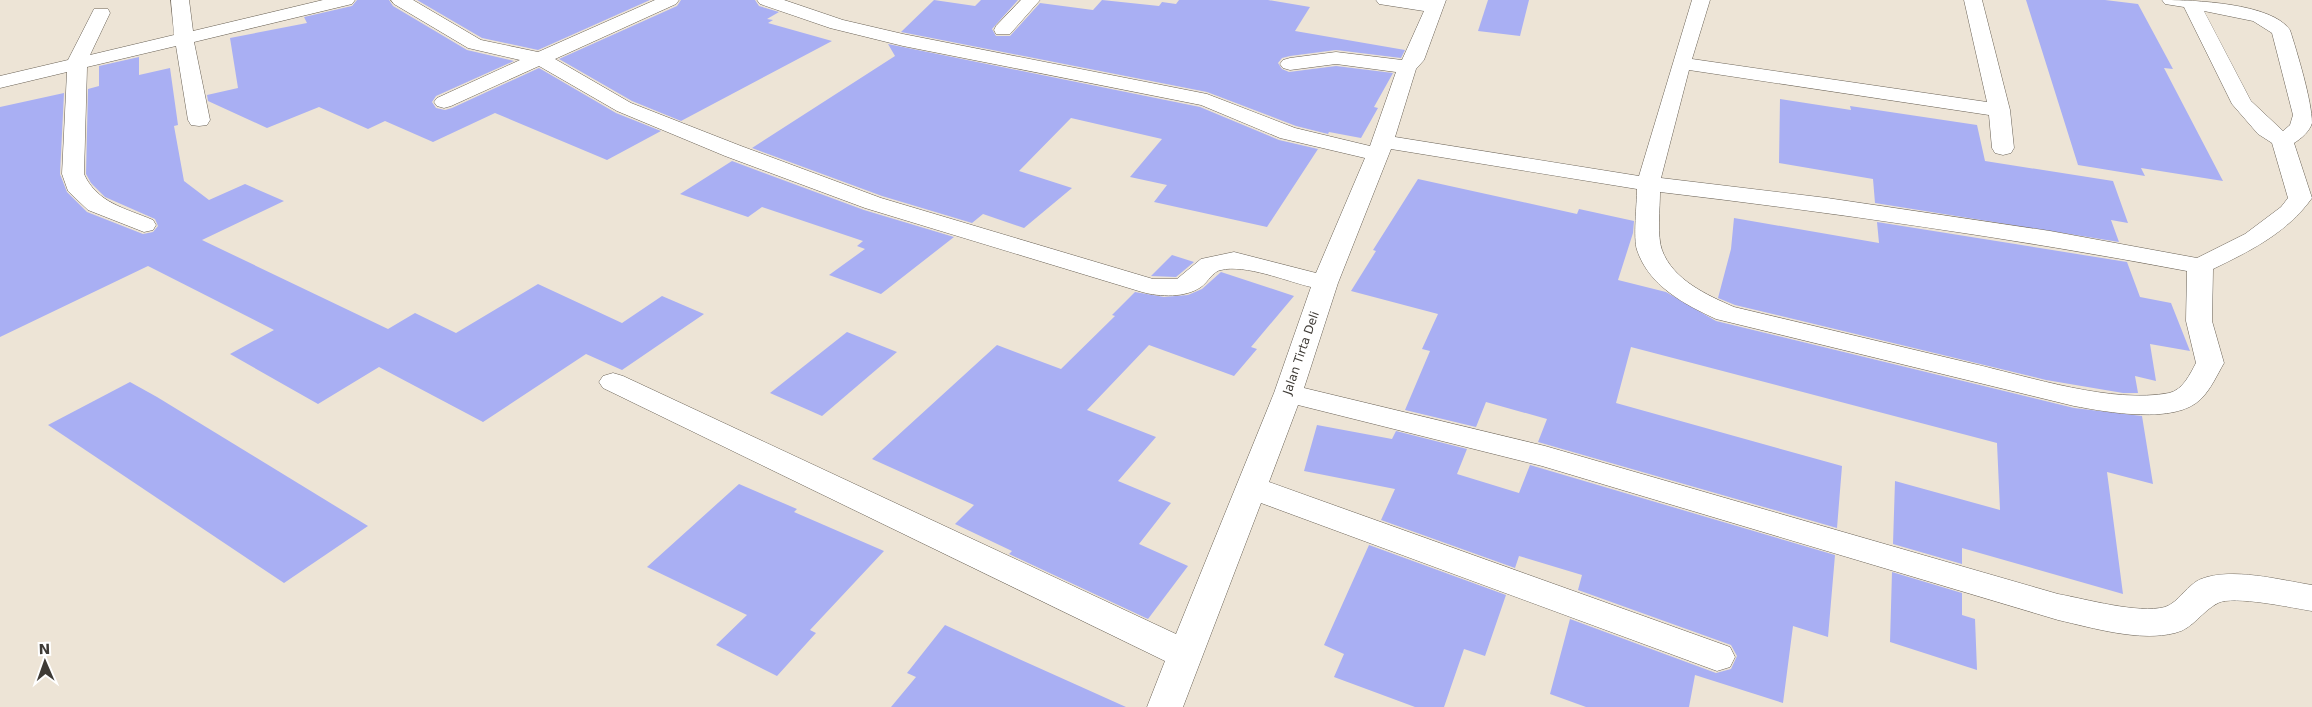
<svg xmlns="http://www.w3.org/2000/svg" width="2312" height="707" font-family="'DejaVu Sans',sans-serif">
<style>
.building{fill:#a9aff3}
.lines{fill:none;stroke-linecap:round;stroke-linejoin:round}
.minor-casing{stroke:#6a6256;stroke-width:1}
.minor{fill:#fff;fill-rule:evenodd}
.labels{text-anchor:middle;stroke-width:5;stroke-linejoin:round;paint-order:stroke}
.street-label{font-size:12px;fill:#3e3a35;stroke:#fff}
</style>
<rect width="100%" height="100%" fill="#ede4d6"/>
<g class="building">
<polygon points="357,0 389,0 393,6 467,50 514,61 436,96 432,102 436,108 445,110 452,108 539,68 616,113 661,131 607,160 495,113 433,142 385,121 368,129 319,107 267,128 208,101 207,95 238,88 230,38 307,23 304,17 352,6"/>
<polygon points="417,0 650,0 538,50 482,38"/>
<polygon points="681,0 755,0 759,6 779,12 767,19 773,20 768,23 832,41 681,121 632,101 559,59 677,6"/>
<polygon points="934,0 975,6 981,0 1018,0 992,29 996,36 1010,36 1040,3 1093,10 1102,0 1159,6 1162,2 1176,4 1179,0 1268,0 1310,7 1295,31 1405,50 1401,58 1336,50 1290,56 1282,58 1278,63 1282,69 1289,72 1336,66 1393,73 1374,107 1378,108 1361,138 1329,132 1328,134 1296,126 1207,92 901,32"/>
<polygon points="1488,0 1529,0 1520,36 1478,31"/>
<polygon points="2026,0 2105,0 2138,4 2173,69 2164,68 2223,181 2141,168 2145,176 2078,165"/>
<polygon points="888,44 1200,107 1279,140 1318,149 1267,227 1154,202 1167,185 1130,177 1162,139 1071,118 1019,171 1072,188 1024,228 983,214 972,223 882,196 752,148 895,56"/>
<polygon points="139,57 139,75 170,68 178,125 174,126 184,181 209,200 245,184 284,201 202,240 388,329 415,313 456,333 538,284 622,323 662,296 704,314 622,370 586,354 483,422 379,367 318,404 230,354 274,330 148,266 0,337 0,107 64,93 60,174 67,192 87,212 143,234 153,232 158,226 155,219 105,197 91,183 86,174 88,89 99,86 99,66"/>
<polygon points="1780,99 1851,110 1850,106 1977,125 1985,161 2113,181 2128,223 2111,220 2119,242 1875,203 1873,179 1779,163"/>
<polygon points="732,161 864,210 954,237 881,294 829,275 865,249 857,246 863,241 762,207 748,217 680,194"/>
<polygon points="1418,179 1577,214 1579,209 1634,221 1633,233 1618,280 1666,292 1716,321 2074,408 2142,416 2153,484 2107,472 2123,594 1962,548 1962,564 1893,544 1895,481 2000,510 1997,443 1631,347 1616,403 1842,466 1837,528 1538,442 1547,419 1486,402 1476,427 1405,410 1430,351 1422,349 1438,314 1351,291 1376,251 1373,250"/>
<polygon points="1734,218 1879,243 1877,222 2127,262 2140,297 2171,303 2190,351 2150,344 2156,381 2135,376 2138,393 2123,393 2046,380 1735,305 1718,298 1731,249"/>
<polygon points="1172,255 1194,262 1176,277 1151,276"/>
<polygon points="1221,272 1294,296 1251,347 1257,349 1234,376 1149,345 1087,410 1156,437 1118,481 1171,503 1139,544 1188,566 1148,619 1009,554 1012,551 955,524 974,505 872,459 997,345 1061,369 1115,316 1112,315 1135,292 1164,297 1188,295 1202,289"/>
<polygon points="847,332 897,352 822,416 770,393"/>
<polygon points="130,382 157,397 368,526 284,583 48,425"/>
<polygon points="1317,425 1392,439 1396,431 1467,449 1457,474 1519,493 1530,465 1835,555 1828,637 1793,626 1783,703 1695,675 1689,707 1586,707 1550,694 1570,619 1716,673 1731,669 1737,656 1731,645 1578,590 1582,575 1519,556 1515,568 1381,520 1395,489 1304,471"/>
<polygon points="739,484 797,509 794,512 884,551 810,630 816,633 777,676 716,645 747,615 647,567"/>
<polygon points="1369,545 1506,595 1485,656 1464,649 1444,707 1415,707 1334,677 1344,654 1324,645"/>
<polygon points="1892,572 1962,593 1962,615 1975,619 1977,670 1890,642"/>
<polygon points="945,625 1019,659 1126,707 891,707 916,677 907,673"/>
</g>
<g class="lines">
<defs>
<g id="minor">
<path d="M171 0H189L193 31 323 0H355L352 4 194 42 210 120 207 125 199 126 191 125 188 120 176 46 87 67 84 174C97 203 125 208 153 220L156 225 153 230 144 232 88 210 68 191 62 174 67 72 0 88V76L68 60 92 13 94 9H108L110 13 90 55 174 35Z"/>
<path d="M391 0H413L481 40 538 52 655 0H679L676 4 555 59 631 103 741 146 881 198 1153 279H1177L1201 259 1234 252 1316 273 1365 158 1280 138 1201 105 903 46 830 28 760 4 757 0H784L843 20 903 34 1207 94 1295 128 1370 146 1396 72 1336 64 1290 70 1283 68 1280 64 1283 60 1290 58 1336 52 1402 60 1424 11 1379 4 1376 0H1446L1424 60 1416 69 1395 137 1639 176 1692 0H1710L1692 59 1987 102 1964 0H1982L2010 110 2014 148 2011 153 2003 155 1995 153 1992 148 1989 115 1689 70 1661 178 1827 198 2050 231 2197 258 2245 234 2281 207 2288 198 2272 143 2258 134 2232 104 2184 7 2165 4 2162 0C2193 0 2272 3 2290 30 2297 52 2312 101 2312 123 2310 131 2301 139 2294 143L2312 198C2287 233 2250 251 2213 269L2212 321 2224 363C2217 375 2211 389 2201 399 2175 425 2107 412 2074 406L1716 319C1684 304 1649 286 1637 250 1633 238 1637 204 1637 189L1391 149 1338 283 1304 388 1545 446 2058 594C2086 599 2138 614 2165 607 2178 603 2188 584 2201 579 2232 567 2280 580 2312 585V611C2293 608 2233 595 2218 603 2202 611 2193 629 2175 633 2140 642 2093 628 2058 620L1542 466 1298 405 1269 482 1730 647 1735 657 1730 667 1717 671 1261 503 1183 707H1147L1165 661 603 388 599 382 603 376 613 373 623 376 1176 634 1274 393 1311 287C1286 281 1245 264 1221 270 1213 271 1208 282 1201 287 1185 298 1160 297 1142 292L865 208 725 156 617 111 539 66 451 106 444 108 437 106 434 102 437 98 520 60 468 48 394 4ZM2204 11 2253 21 2272 33 2293 115 2290 125 2283 131 2251 101ZM1660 192C1837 213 2012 238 2187 271L2186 321 2196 363C2190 374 2183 390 2169 393 2113 404 2030 377 1974 364 1894 345 1814 326 1734 307 1707 295 1673 280 1662 250 1657 237 1660 208 1660 192Z"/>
<polygon points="1021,0 1040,0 1010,34 996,34 994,30 996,26"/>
</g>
</defs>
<use href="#minor" class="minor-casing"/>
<use href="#minor" class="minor"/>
</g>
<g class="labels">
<g class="street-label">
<text transform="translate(1301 353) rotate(-71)" y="4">Jalan Tirta Deli</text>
</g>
</g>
<g transform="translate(45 662) rotate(358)" stroke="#ffffff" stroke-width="4" paint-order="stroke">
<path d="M0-4L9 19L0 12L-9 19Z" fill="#3e3a35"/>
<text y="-8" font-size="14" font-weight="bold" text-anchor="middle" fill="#3e3a35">N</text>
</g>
</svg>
